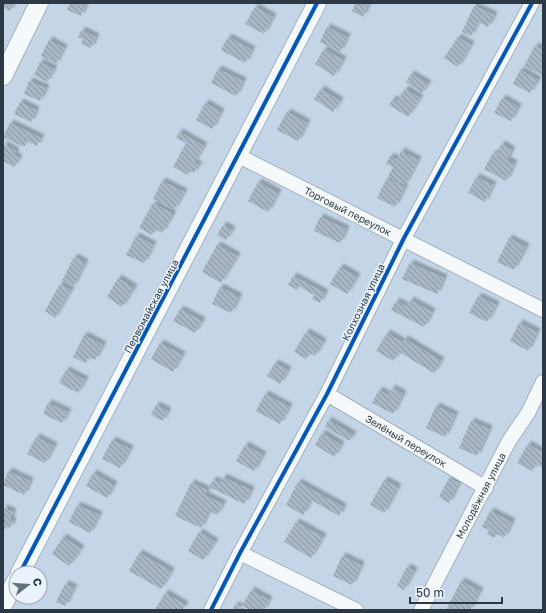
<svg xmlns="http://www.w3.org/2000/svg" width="546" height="613" font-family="'Golos Text',sans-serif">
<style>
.building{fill:url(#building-back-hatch);filter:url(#shadow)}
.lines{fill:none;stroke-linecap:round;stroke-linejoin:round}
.minor-casing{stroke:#a3b2bf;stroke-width:16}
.tertiary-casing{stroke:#a3b2bf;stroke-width:20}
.minor{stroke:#f6f9fb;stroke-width:14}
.tertiary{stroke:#f6f9fb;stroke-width:18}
.cycleway-casing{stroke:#eaf3fd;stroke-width:6}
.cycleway{stroke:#0057b8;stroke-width:4}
.labels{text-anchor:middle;stroke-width:3;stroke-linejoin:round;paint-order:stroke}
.street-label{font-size:10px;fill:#2c3945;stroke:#eaf3fd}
</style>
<defs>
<pattern id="building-back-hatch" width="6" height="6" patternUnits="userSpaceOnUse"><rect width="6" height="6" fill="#a9b7c4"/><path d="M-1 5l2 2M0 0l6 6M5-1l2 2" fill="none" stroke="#8a96a1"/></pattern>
<filter id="shadow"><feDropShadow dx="3.5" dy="-3.5" stdDeviation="1" flood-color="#0004"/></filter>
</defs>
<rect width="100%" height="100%" fill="#c3d5e6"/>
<g class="building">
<polygon points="3,3 14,3 10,11 3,7"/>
<polygon points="70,3 86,4 81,16 67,10"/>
<polygon points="353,3 369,3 363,17 352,11 355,4"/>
<polygon points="474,6 494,15 488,27 478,22 471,36 462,32"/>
<polygon points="255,7 273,17 264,34 245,24"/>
<polygon points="327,27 347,37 340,52 320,42"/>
<polygon points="82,30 96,37 91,48 81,44 83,39 78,37"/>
<polygon points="228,37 252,50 245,63 221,50"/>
<polygon points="458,37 471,45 458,67 444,58"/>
<polygon points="49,40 64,48 56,64 41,56"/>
<polygon points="535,46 543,50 542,75 524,66"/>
<polygon points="324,49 343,60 334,76 315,64"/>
<polygon points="40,62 54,69 47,82 34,75"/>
<polygon points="218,69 243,81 236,96 211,83"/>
<polygon points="520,70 538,80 530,93 513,84"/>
<polygon points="411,74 428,84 422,93 406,82"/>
<polygon points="29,81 46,88 40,101 24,94"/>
<polygon points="321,89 340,101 333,112 314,99"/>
<polygon points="405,89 420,98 408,117 389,105 393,99 397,101"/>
<polygon points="502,98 518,107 511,121 494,113"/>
<polygon points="20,102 36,110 31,122 14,114"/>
<polygon points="205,103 221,112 212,129 196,120"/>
<polygon points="287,112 307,123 298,141 277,130"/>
<polygon points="10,123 41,138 37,146 27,141 24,147 3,137"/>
<polygon points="179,132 204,146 194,163 199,165 194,173 190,171 188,175 173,167 186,143 176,138"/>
<polygon points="3,144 16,151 14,155 19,158 14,167 3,161"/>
<polygon points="501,144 512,150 507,160 514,164 506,181 484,169 493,153 496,155"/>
<polygon points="401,151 418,160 405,185 388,176 393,167 386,164 390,156 397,160"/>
<polygon points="476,177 493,185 485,202 468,193"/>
<polygon points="387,178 405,187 395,207 377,198"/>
<polygon points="162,181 184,192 174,210 153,199"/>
<polygon points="258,182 278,193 268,212 248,201"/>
<polygon points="153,203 173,214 162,233 156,229 152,235 139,228"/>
<polygon points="320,217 346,229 340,243 314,231"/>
<polygon points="223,225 232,230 226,240 217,235"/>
<polygon points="136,236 153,245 144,263 126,255"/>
<polygon points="509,238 526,247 514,270 497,262"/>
<polygon points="217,245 237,256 221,283 202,272"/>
<polygon points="74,257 85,263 73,287 62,281"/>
<polygon points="410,263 444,278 437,294 402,279"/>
<polygon points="340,267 357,277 347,294 330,284"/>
<polygon points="293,276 325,293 320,303 312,299 314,295 299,286 297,290 288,285"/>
<polygon points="118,278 134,288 122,307 107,297"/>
<polygon points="60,284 71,290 55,318 45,311"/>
<polygon points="220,287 239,297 231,313 212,304"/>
<polygon points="478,296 496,305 487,322 469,313"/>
<polygon points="410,300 432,312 424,327 391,310 396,301 407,307"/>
<polygon points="180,309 202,321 195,333 173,321"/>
<polygon points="519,323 537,332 528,351 510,341"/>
<polygon points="306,332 323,342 315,356 310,353 306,359 294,352"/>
<polygon points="387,333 402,342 405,339 441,361 434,373 399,352 393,361 376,351"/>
<polygon points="84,335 103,345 95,360 88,357 86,363 73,357"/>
<polygon points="160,343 182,355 173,372 151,359"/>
<polygon points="275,363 288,370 280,384 267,376"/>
<polygon points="66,370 85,380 78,393 59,383"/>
<polygon points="392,388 403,394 393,414 372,403 379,390 388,395"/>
<polygon points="265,394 289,407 280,424 256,411"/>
<polygon points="48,403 68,412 62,423 43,414"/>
<polygon points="156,405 168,411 163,421 151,415"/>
<polygon points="436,406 455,415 445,437 426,428"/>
<polygon points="328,420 353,435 349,441 325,427"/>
<polygon points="471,421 489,429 477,456 459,448"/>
<polygon points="322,433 341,445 334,457 315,445"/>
<polygon points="36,437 54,446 45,463 27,454"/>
<polygon points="112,440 130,449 120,468 102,459"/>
<polygon points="528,444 543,453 543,468 536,464 532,471 517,463"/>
<polygon points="245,445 263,455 254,471 236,461"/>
<polygon points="8,471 30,481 24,495 3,485"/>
<polygon points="93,473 114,485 107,498 86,486"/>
<polygon points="223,477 251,490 244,504 209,487 213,480 220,483"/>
<polygon points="449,478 459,483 449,503 439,497"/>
<polygon points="384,480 398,487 384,513 370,505"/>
<polygon points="298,482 343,507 339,516 311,500 303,515 286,505"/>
<polygon points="191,483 207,490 205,495 223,504 217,515 209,511 201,528 175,516"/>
<polygon points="77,505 99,515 90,533 69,522"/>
<polygon points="3,508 13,512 10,519 13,521 10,528 6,526 3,533"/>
<polygon points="490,511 512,522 504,538 497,534 494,538 487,534 489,530 482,527"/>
<polygon points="296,522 323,537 311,558 284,542"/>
<polygon points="199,532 215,542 203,560 188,551"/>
<polygon points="63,537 81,549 69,566 52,554"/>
<polygon points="139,553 171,571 161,589 129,571"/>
<polygon points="342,556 361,565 352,585 333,576"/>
<polygon points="407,567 414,571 404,590 397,586"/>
<polygon points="461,581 480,591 470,610 446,610"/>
<polygon points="65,584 74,588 65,606 56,602"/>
<polygon points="251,590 269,600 264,610 251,610 242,606"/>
<polygon points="165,593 185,605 182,610 155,610"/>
<polygon points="235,605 246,610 232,610"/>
</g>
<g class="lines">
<defs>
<g id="minor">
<path id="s1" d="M239 156 543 310"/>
<path id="s2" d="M327 394 486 488"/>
<polyline points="240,553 356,610"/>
<polyline points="211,610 240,553 327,394 404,238 532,3"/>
<path id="s3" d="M421 610 509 441 528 413 543 382"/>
</g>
<g id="tertiary">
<polyline points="3,76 39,3"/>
<polyline points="20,573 317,3"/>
<polyline points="3,605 16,581"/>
</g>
</defs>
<use href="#minor" class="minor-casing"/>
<use href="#tertiary" class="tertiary-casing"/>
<use href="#minor" class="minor"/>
<use href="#tertiary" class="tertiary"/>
<defs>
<g id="cycleway">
<polyline points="20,573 317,3"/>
<polyline points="211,610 240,553 327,394 404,238 532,3"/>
</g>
</defs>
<use href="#cycleway" class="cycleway-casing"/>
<use href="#cycleway" class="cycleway"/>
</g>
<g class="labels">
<g class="street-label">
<text dy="4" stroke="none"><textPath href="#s1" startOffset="122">Торговый переулок</textPath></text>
<text transform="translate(363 302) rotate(-64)" y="4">Колхозная улица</text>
<text transform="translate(151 306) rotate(-62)" y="4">Первомайская улица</text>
<text dy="4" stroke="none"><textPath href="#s2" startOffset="92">Зелёный переулок</textPath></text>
<text dy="4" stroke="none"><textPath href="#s3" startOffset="129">Молодёжная улица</textPath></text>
</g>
</g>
<rect width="546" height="613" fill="none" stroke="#2c3945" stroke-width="8"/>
<g transform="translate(28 585) rotate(73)"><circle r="19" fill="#eaf3fd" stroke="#9ea9b3"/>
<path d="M0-3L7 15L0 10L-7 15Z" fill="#61707d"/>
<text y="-6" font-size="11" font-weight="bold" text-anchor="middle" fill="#2c3945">С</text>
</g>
<path d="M410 597v6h92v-6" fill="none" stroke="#2c3945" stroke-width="2"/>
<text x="416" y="597" font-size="12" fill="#2c3945" stroke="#eaf3fd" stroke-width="3" paint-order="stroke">50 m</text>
</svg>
